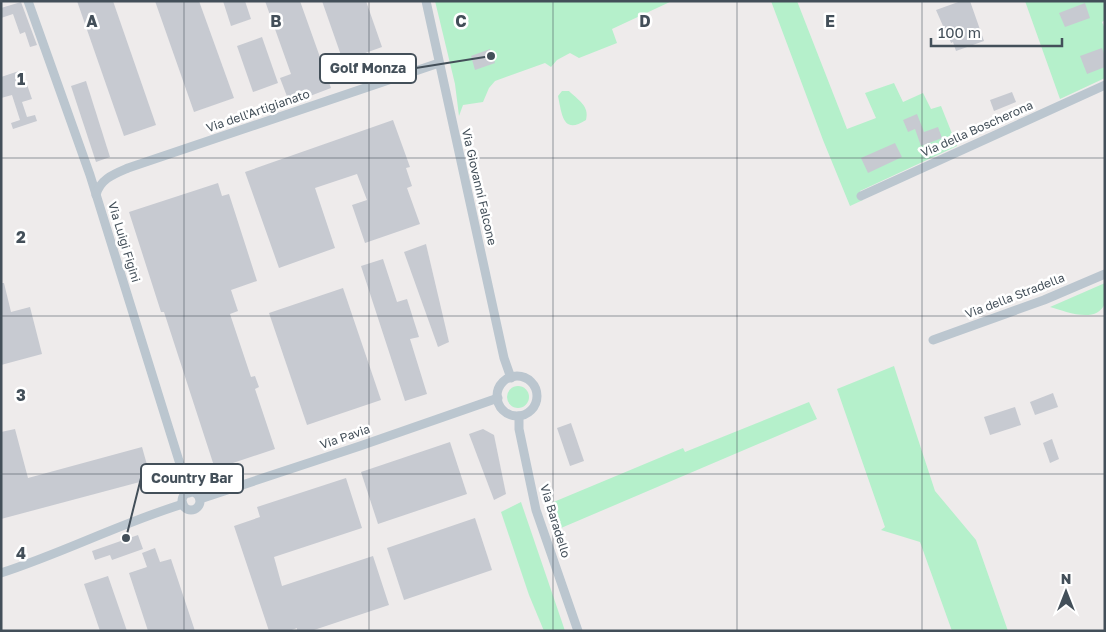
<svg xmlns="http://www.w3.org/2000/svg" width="1106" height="632" font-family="'Golos Text',sans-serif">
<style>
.green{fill:#b5f0cb}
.building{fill:#c7cad1}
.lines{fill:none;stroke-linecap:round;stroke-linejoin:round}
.street{stroke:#bbc6cf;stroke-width:9}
.grid{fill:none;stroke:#434f59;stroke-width:1;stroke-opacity:0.55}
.labels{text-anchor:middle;stroke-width:5;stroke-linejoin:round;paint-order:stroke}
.street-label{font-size:12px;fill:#434f59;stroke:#fff}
.grid-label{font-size:16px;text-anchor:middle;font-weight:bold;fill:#434f59;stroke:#fff;stroke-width:5;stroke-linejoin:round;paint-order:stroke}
.leader{fill:none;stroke:#434f59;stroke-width:2}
.callout-dot{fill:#434f59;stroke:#fff;stroke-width:2}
.callout{fill:#fff;stroke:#434f59;stroke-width:2}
.callout-label{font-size:14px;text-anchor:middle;font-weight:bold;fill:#434f59}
</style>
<rect width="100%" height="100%" fill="#eeebeb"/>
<g class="green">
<polygon points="435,1 672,1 612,29 617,43 579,58 570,53 557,60 551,67 545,63 495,81 489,88 483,102 463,105 459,116 455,84"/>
<polygon points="771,1 797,1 847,129 876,118 865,93 894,83 903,102 923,93 931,109 941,106 957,146 860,191 863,200 850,206 823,140"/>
<polygon points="1025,1 1105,1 1105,20 1102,22 1105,29 1105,78 1060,99"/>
<path d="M562 91H569C578 100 590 106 586 120 563 135 562 115 558 96Z"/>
<path d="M1105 283C1105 289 1106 298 1105 303 1097 325 1065 311 1050 307Z"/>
<polygon points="894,366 935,491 976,540 1008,631 952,631 920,542 881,530 885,527 837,389"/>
<circle cx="518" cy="397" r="11"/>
<polygon points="809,402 817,419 554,531 544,506 683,448 685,452"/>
<polygon points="521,502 563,625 565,631 544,631 529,595 501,512"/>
</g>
<g class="building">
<polygon points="77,1 113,1 156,125 124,136"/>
<polygon points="155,1 199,1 234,98 194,112"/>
<polygon points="223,1 245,1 251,19 231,26"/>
<polygon points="265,1 300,1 331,88 297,101 295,96 288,99 280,78 291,74"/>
<polygon points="322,1 366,1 382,47 343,61"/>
<polygon points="961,1 970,1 984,41 956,51 953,42 951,43 948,35 947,35 936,10"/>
<polygon points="21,2 37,45 30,47 25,32 20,34 13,14 1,18 1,8"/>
<polygon points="1085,3 1090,18 1065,27 1059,13"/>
<polygon points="262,37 278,83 253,92 237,46"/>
<polygon points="1102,48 1105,56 1105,67 1087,74 1080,56"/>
<polygon points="490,49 495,63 475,70 471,56"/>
<polygon points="22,70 32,99 22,102 27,117 35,115 37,121 13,129 11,123 20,120 12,95 1,98 1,77"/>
<polygon points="86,81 110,157 96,162 71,86"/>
<polygon points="1012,92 1016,102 994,111 990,100"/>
<polygon points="917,114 924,132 938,127 942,138 921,146 915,129 908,132 903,120"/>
<polygon points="393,120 410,167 406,168 412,186 407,188 420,224 365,243 352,205 367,200 357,174 315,188 335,248 279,268 245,172"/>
<polygon points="895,143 902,157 868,173 861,158"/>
<polygon points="218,183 222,196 229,194 257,281 231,290 238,311 230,314 251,377 255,376 259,387 255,389 275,449 215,469 164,312 161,312 129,212"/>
<polygon points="426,244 449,342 438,347 404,252"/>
<polygon points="383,259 397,302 407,299 419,337 410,339 427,394 405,401 361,266"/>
<polygon points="1,283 4,283 11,312 30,307 42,354 1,365"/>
<polygon points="343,288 381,400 307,425 269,313"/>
<polygon points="1053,393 1058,407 1035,415 1030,402"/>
<polygon points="1015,407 1021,425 990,435 984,417"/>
<polygon points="571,423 584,461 570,466 557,428"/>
<polygon points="15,429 28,478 142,447 151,479 1,519 1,432"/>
<polygon points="483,429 494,435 506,494 494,500 469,434"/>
<polygon points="1052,439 1059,459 1050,463 1043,443"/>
<polygon points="450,442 467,494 378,524 361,472"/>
<polygon points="346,478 362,528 274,557 282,586 373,556 389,605 311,631 297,631 297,628 289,631 269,631 234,526 260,517 257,507"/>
<polygon points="475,518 492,570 404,600 387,548"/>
<polygon points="138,535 143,549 112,560 110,555 95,560 92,551"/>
<polygon points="155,548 160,562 171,559 195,631 148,631 129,573 147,567 142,553"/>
<polygon points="108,576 127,631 100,631 84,584"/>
</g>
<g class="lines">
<g class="street">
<polyline points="28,1 90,175 189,493"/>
<polyline points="426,1 504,358 511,378"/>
<path d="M96 195C100 179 114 174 128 168L439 63"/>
<polyline points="861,196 1105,85"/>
<polyline points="933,340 1044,300 1105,274"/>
<circle cx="517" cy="396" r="20"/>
<polyline points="519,416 519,429 536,510 578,631"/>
<circle cx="191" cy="501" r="9"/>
<polyline points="200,499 360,446 498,398"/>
<path d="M1 573C63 553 121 523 183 504"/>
</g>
</g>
<path class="grid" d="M184 1V631M369 1V631M553 1V631M737 1V631M922 1V631M1 158H1105M1 316H1105M1 474H1105"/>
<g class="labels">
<g class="street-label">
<text transform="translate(258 111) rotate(-19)" y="4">Via dell'Artigianato</text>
<text transform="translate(977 129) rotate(-24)" y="4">Via della Boscherona</text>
<text transform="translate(479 187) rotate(77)" y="4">Via Giovanni Falcone</text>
<text transform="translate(124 242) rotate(73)" y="4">Via Luigi Figini</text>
<text transform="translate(1015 296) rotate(-21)" y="4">Via della Stradella</text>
<text transform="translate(345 437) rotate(-19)" y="4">Via Pavia</text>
<text transform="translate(555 521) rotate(73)" y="4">Via Baradello</text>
</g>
</g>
<g class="grid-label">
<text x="92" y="27">A</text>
<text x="276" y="27">B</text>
<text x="461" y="27">C</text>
<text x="645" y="27">D</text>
<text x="830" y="27">E</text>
<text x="21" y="85">1</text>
<text x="21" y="243">2</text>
<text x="21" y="401">3</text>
<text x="21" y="559">4</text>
</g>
<path class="leader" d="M491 56L416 68M126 538L141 478"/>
<g class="callout-dot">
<circle cx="491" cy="56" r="5"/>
<circle cx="126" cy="538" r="5"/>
</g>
<g class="callout">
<rect x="320" y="54" width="96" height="29" rx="5"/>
<rect x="141" y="464" width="102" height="29" rx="5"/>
</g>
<g class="callout-label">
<text x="368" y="73">Golf Monza</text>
<text x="192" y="483">Country Bar</text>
</g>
<rect width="1106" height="632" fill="none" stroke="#434f59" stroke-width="5"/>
<g transform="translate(1066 592)" stroke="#ffffff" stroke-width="4" paint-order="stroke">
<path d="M0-4L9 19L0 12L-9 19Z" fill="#434f59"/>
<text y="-8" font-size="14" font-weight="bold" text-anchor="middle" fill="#434f59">N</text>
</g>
<path d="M931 38v8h131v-8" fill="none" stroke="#434f59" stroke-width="2.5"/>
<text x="938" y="38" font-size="15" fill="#434f59" stroke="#ffffff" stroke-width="4" paint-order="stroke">100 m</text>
</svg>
